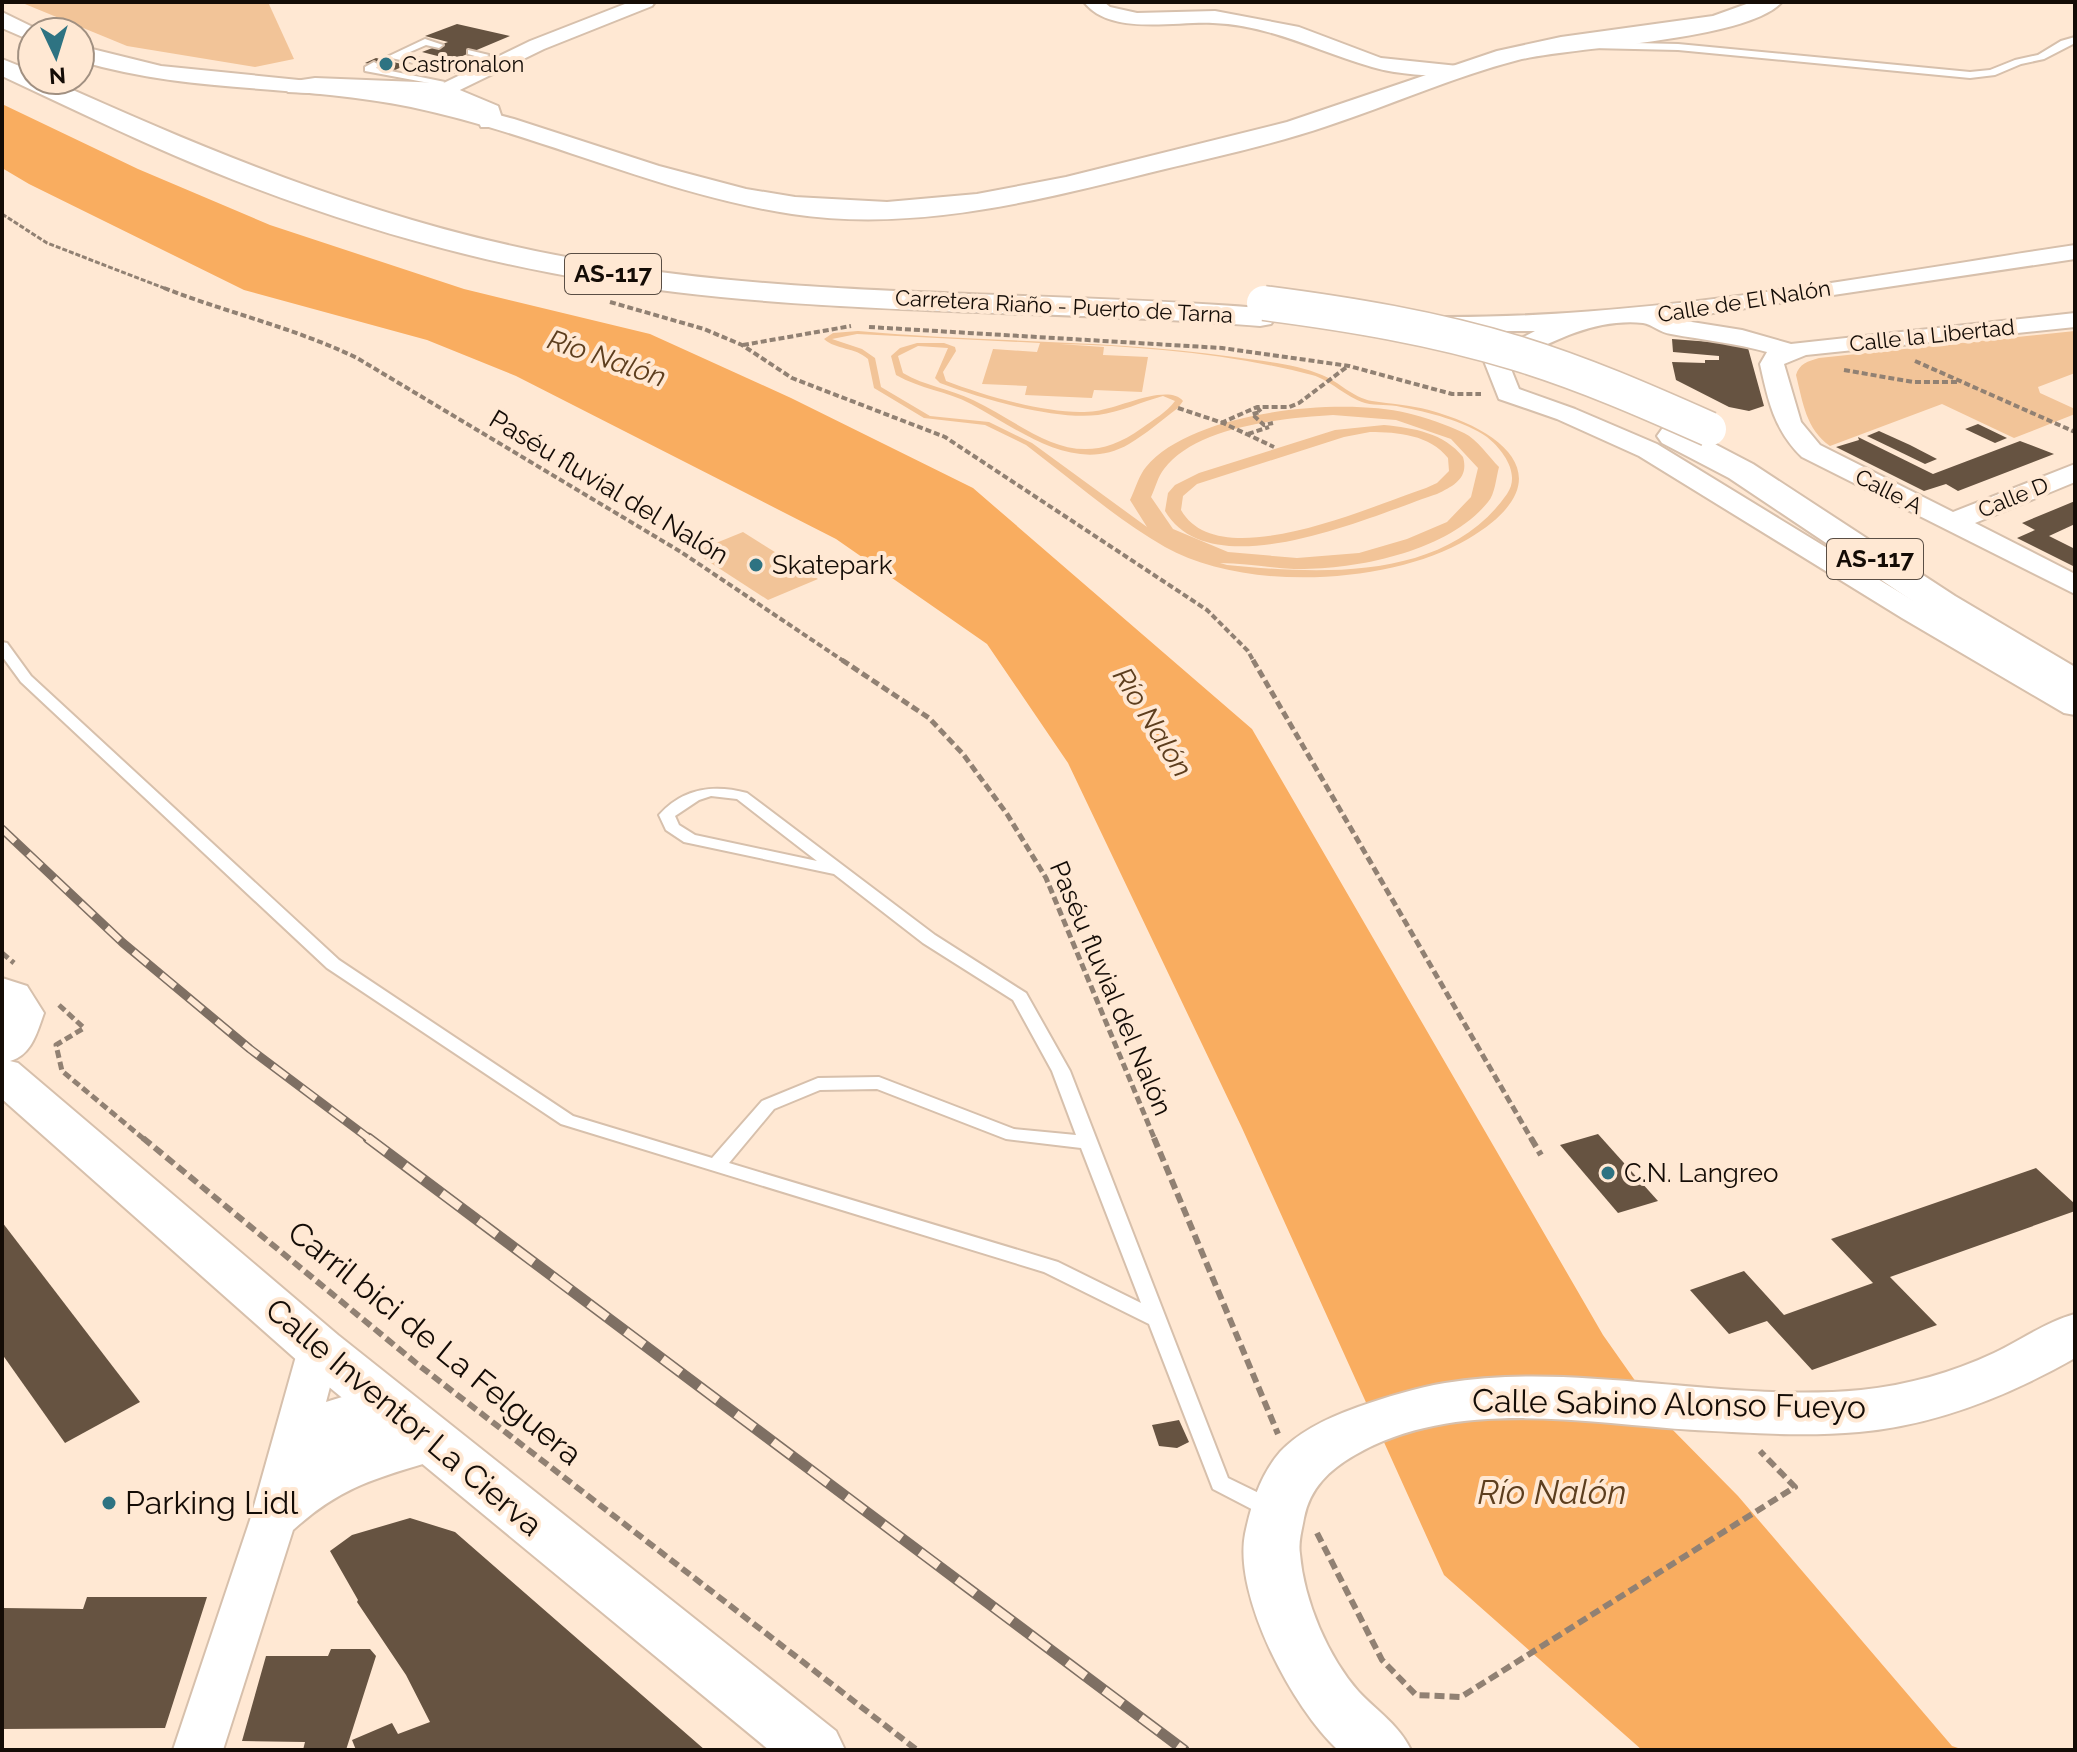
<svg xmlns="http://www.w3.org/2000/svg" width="2077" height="1752" font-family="Raleway,sans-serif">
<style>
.green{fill:#f2c498;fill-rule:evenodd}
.water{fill:#f9ad60}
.building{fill:#665341}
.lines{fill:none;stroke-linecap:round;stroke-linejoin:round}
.service-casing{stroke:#d7c0ac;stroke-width:4}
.minor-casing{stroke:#d7c0ac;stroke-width:4}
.tertiary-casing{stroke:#d7c0ac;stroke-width:4}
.secondary-casing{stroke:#d7c0ac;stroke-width:4}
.primary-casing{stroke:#d7c0ac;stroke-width:4}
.motorway-casing{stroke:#d7c0ac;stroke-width:4}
.path-far3{stroke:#918173;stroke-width:3;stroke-dasharray:5 2;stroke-linecap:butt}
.path-far2{stroke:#918173;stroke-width:4;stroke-dasharray:6 3;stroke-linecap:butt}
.path-far1{stroke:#918173;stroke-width:5;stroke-dasharray:8 4;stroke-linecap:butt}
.path{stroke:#918173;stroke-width:6;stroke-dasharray:10 5;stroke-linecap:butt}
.service{fill:#fff;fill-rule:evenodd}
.minor{fill:#fff;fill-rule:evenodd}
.tertiary{fill:#fff;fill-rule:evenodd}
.secondary{fill:#fff;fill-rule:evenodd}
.primary{fill:#fff;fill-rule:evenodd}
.motorway{fill:#fff;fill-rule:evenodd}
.rail-far1-casing{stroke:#7e6f63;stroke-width:9}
.rail-casing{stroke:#7e6f63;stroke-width:11}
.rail-far1{stroke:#ffe8d3;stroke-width:6;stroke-dasharray:18;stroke-linecap:butt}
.rail{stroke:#ffe8d3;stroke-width:8;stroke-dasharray:23;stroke-linecap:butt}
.motorway-bridge-casing{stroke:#d7c0ac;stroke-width:37;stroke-linecap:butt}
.motorway-bridge{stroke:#fff;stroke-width:34}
.poi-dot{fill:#2e7382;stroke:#ffe8d3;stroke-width:3}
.labels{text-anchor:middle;stroke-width:8;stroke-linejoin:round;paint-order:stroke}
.far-poi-label{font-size:22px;fill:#140c06;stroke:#ffe8d3;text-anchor:start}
.far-street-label{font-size:22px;fill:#140c06;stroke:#ffe8d3}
.shield{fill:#ffe8d3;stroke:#5a4e44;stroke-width:2}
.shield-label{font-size:24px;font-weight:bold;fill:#140c06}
.street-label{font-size:26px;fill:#140c06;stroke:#ffe8d3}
.poi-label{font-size:26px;fill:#140c06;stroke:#ffe8d3;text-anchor:start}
.water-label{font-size:28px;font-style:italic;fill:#5d3e1e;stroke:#ffe8d3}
.near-street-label{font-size:32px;fill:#140c06;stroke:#ffe8d3}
.near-poi-label{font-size:32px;fill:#140c06;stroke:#ffe8d3;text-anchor:start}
.near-water-label{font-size:34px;font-style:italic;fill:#5d3e1e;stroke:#ffe8d3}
</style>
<rect width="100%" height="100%" fill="#ffe8d3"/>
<g class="green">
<polygon points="20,2 268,2 294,59 255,67 127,46"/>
<path d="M858 331C983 343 1109 339 1234 357 1261 361 1296 364 1322 375 1340 382 1351 397 1372 401 1391 404 1410 405 1429 410 1509 432 1564 482 1468 539 1390 585 1244 592 1165 547 1116 519 1071 479 1026 445L985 425 924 418 874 388 868 359C855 347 836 350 824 339L833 333ZM857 334 1040 343 1037 352 993 349 982 384 1027 386 1025 395 1092 398 1094 390 1142 392 1148 357 1103 355 1104 347 1059 344C1142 346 1231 354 1312 375 1331 380 1345 397 1365 403 1377 406 1389 404 1401 407 1428 412 1464 421 1487 437 1503 450 1521 474 1507 494 1446 582 1320 574 1227 565L1220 563C1245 563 1270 568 1294 569 1355 570 1448 552 1488 502 1495 494 1496 478 1499 467 1489 457 1477 439 1464 433 1447 425 1425 417 1407 413 1340 397 1192 411 1146 467 1139 475 1135 490 1130 500L1147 527 1032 443 989 422 930 416 881 387 875 358 862 349 832 339ZM1333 415 1396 420 1451 439 1478 468 1471 497 1447 522 1407 539 1359 553 1297 558 1228 552 1173 529 1151 497C1155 489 1158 476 1164 469 1196 426 1284 418 1333 415Z"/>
<path d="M2075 331V373L2038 387 2040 393 2075 409V414L2014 438 1942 404 1830 446C1806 429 1803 403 1796 375 1799 364 1808 361 1819 358Z"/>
<path d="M917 343H944L955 347 956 351 943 372 946 381C985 396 1055 417 1096 411 1120 408 1168 383 1183 401L1178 408C1162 420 1146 434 1129 444 1074 476 1017 428 971 404 947 391 920 389 896 375L891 356 900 348ZM918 346 948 348 935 378 940 383C982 399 1053 420 1098 415 1121 412 1141 402 1163 396L1175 401C1167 412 1153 420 1142 428 1075 477 1033 429 973 400 950 389 925 386 903 373L898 356Z"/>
<path d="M1384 425C1414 428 1444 433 1463 457 1469 478 1454 486 1437 494 1373 515 1212 590 1165 511L1168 493 1175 485 1199 473 1335 430ZM1370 432C1398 432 1430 435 1448 458L1449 471 1437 483 1426 488C1373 505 1219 577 1181 510L1183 496 1197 484 1344 437Z"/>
<polygon points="743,532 818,579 768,600 694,552"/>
</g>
<polygon class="water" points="2,104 138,169 270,225 464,289 650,334 791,398 973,488 1252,729 1603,1335 1662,1419 1738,1496 1952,1746 1964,1750 1642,1750 1444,1575 1242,1128 1068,763 987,644 836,539 516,376 427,340 244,290 29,184 2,168"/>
<g class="building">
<polygon points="457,24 510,36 453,60 422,52 448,42 425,36"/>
<polygon points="376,58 406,65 395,70 365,63"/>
<polygon points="1672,339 1737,344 1748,348 1764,406 1749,411 1729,407 1676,380 1672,362 1705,363 1705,360 1719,360 1719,356 1673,352"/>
<polygon points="1978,424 2007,438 1995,443 1965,429"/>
<polygon points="1879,431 1910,445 1937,459 1925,464 1867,436"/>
<polygon points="1858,437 1933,474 2020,441 2054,454 1958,491 1946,484 1924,491 1836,447 1859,440"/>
<polygon points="2075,501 2075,524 2049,536 2075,549 2075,567 2017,538 2035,530 2022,523"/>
<polygon points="1598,1134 1658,1201 1618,1213 1560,1145"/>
<polygon points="2036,1168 2075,1204 2075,1211 1890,1277 1937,1325 1812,1370 1767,1321 1729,1334 1690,1290 1744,1271 1784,1315 1873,1283 1831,1239"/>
<polygon points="2,1222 140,1402 65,1443 2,1354"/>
<polygon points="1179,1420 1189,1442 1177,1448 1159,1446 1152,1425"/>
<polygon points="410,1518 455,1532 705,1750 356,1750 352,1740 392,1723 398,1734 430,1722 406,1675 357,1602 358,1600 330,1551 352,1535"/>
<polygon points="87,1597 207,1597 165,1728 2,1729 2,1608 83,1609"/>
<polygon points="331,1649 370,1649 376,1656 346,1750 303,1750 305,1742 242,1741 266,1656 328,1656"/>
</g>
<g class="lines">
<defs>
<g id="service">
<polygon points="2075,37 2075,43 2044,59 2021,64 1995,75 1970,78 1678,50 1591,48 1587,45 1591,42 1678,44 1970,72 1990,70 2015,60 2038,55 2061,41"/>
<polygon points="425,39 443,45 439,48 426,45 403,55 453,66 475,56 468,54 468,50 489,55 454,72 387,57"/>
<polygon points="374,62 379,65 376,68 445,82 440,85 365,71 365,67"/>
<path d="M2 642 7 643 31 676 339 960 573 1116 712 1158 762 1101 818 1078 879 1077 1014 1129 1076 1135 1052 1071 1013 1000 923 943 834 874 684 842 666 830 659 815C683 788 714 784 747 793L935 935 1026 993 1070 1071 1228 1478 1281 1504 1284 1510 1281 1516 1273 1519 1265 1516 1213 1489 1149 1324 1044 1272 561 1124 327 968 21 682 2 656ZM711 796 737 799 817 861 695 835 679 825 675 816 699 800ZM877 1089 1006 1139 1081 1148 1141 1303 1058 1262 729 1163 774 1109 820 1090Z"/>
</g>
<g id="minor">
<polygon points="630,2 655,2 652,6 544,49 427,106 413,106 410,102 413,98 530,41"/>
<path d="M1084 2H1104L1110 7 1137 13 1215 11 1299 27 1381 58 1458 66 1468 72 1458 78C1430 75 1399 75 1372 67 1319 52 1270 25 1213 23 1175 21 1110 36 1084 2Z"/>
<path d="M2075 245V259L1673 319 1742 330 1791 344 2075 313V327L1806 355 1784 364 1801 422 1820 445 1953 512 2075 464V482L1975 523 2075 574V594L1802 457C1774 430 1768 400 1760 364L1767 352C1735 343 1703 340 1671 334 1660 333 1652 324 1643 323 1595 318 1550 342 1509 364L1519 389 1575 409 1657 444 1922 606 2075 693V715L2064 713 1902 618 1639 456 1557 419 1499 399 1484 361 1487 356 1535 331H1434L1425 329 1422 324 1425 319 1434 317C1649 319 1862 277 2075 245Z"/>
<path d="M319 1333 334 1338 340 1349 326 1402 384 1384 399 1389 405 1402 422 1406 429 1418 423 1429 433 1427 449 1432 455 1444 449 1456C383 1477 346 1482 293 1530L223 1750H173L250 1520 298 1349 304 1338Z"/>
</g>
<g id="tertiary">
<path d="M2 978 27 986 44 1013C37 1032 32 1055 10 1061L18 1063 338 1335 836 1731 845 1750H769L300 1363 2 1099Z"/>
<path d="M2075 1314V1358C2008 1396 1936 1425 1859 1432 1804 1437 1749 1433 1695 1430 1585 1423 1456 1397 1355 1455 1329 1470 1310 1488 1304 1518 1302 1530 1298 1542 1300 1554 1304 1601 1328 1657 1359 1692 1378 1712 1399 1725 1411 1750H1338C1293 1709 1233 1596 1245 1534 1251 1505 1260 1475 1280 1452 1301 1430 1330 1417 1358 1407 1387 1397 1415 1388 1445 1383 1578 1361 1724 1403 1861 1390 1908 1385 1951 1373 1994 1353 2021 1340 2046 1322 2075 1314Z"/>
</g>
<g id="secondary">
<path d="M1752 2H1782C1746 41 1577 46 1518 60 1453 77 1391 105 1327 126 1274 144 1219 156 1165 169 1043 199 919 233 792 214 660 194 540 134 411 107 300 84 191 94 80 61V46L161 66 408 91 514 119 659 166 746 189 795 197 887 202 977 194 1066 177 1287 122 1497 51 1561 37 1713 16Z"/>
<polygon points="2,12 43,32 32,32 32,41 2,28"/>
</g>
<polygon id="primary" points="315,78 443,83 498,106 503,121 499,127 481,127 476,116 436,99 288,92 284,87 288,82"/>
<g id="motorway">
<path d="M2 59 32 71V80H51C227 160 396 228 588 261 809 300 1037 290 1260 308L1271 310 1276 317 1271 324 1260 326C1037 308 812 317 591 280 469 260 349 225 234 180 155 149 79 112 2 76Z"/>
<polygon points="1674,426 1686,429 1753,464 1955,596 2075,667 2075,696 2061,692 1929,612 1729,478 1662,443 1657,436 1662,429"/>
</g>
</defs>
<use href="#service" class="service-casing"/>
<use href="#minor" class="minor-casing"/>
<use href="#tertiary" class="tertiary-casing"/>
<use href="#secondary" class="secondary-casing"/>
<use href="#primary" class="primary-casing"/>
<use href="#motorway" class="motorway-casing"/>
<polyline class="path-far3" points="2,214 47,243 169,290"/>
<g class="path-far2">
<path d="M164 288C228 313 295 328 357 358L681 552 845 662"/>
<polyline points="610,302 704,329 742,345 792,378 945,437 1207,610 1248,651 1254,662"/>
<polyline points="869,327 1222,348 1349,366 1452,394 1481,394"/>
<polyline points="743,345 851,326"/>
<polyline points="1915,361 2075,432"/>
<polyline points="1844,370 1913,382 1960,382"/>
<polyline points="1257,407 1261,412 1252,414 1264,425 1273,423"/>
<polyline points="1178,408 1223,423 1274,447"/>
<polyline points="1221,423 1257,407 1289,407 1299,403 1348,366"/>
<polyline points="1248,434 1269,427"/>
</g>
<g class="path-far1">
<polyline points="842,660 929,718 963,754 1007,814 1046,878 1155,1140"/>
<polyline points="1253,660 1532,1140"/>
<polyline points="2,953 14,963"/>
<polyline points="59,1005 84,1028 56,1045 62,1071 145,1140"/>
</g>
<g class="path">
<polyline points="143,1138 416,1363 917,1750"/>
<polyline points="1154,1138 1278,1434"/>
<polyline points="1531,1138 1541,1155"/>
<polyline points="1317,1533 1382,1660 1416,1695 1461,1697 1795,1487 1760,1451"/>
</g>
<use href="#service" class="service"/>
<use href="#minor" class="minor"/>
<use href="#tertiary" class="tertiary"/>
<use href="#secondary" class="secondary"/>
<use href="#primary" class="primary"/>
<use href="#motorway" class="motorway"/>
<defs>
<polyline id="rail-far1" points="2,829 123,943 250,1049 371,1140"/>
<polyline id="rail" points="368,1138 1184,1750"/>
</defs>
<use href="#rail-far1" class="rail-far1-casing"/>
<use href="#rail" class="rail-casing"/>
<use href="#rail-far1" class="rail-far1"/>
<use href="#rail" class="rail"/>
<defs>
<path id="motorway-bridge" d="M1264 303C1349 314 1434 328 1516 353 1582 373 1646 401 1709 429"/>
</defs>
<use href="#motorway-bridge" class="motorway-bridge-casing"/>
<use href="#motorway-bridge" class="motorway-bridge"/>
</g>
<g class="poi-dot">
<circle cx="386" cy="64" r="8"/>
<circle cx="756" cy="565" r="8"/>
<circle cx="1608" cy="1173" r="8"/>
<circle cx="109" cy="1503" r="8"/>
</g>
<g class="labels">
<g class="far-poi-label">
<text x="402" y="72">Castronalon</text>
</g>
<g class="far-street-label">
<text transform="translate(1744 301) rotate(-9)" y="8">Calle de El Nalón</text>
<text transform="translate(1064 306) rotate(3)" y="8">Carretera Riaño - Puerto de Tarna</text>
<text transform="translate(1932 335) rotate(-6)" y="8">Calle la Libertad</text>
<text transform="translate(1889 491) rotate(27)" y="8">Calle A</text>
<text transform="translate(2013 497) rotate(-22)" y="8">Calle D</text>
</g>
<g class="shield">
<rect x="565" y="254" width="96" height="40" rx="6"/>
<rect x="1827" y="539" width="96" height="40" rx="6"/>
</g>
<g class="shield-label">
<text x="613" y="282">AS-117</text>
<text x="1875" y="567">AS-117</text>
</g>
<g class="street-label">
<text transform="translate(609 487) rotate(31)" y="9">Paséu fluvial del Nalón</text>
<text transform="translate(1111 988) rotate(67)" y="9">Paséu fluvial del Nalón</text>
</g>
<g class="poi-label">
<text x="772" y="574">Skatepark</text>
<text x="1624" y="1182">C.N. Langreo</text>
</g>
<g class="water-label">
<text transform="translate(607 358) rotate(19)" y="10">Río Nalón</text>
<text transform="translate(1153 722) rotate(58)" y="10">Río Nalón</text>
</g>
<g class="near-street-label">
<text transform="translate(435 1343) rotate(39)" y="11">Carril bici de La Felguera</text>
<text transform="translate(1669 1404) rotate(1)" y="11">Calle Sabino Alonso Fueyo</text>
<text transform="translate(404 1417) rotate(40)" y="11">Calle Inventor La Cierva</text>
</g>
<g class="near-poi-label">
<text x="125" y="1514">Parking Lidl</text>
</g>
<g class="near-water-label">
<text x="1552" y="1504">Río Nalón</text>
</g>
</g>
<rect width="2077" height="1752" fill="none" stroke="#140c06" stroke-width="8"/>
<g transform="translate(56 56) rotate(176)"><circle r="38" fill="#ffe8d3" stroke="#a19081" stroke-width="2"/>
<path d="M0-6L14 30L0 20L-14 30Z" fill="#2e7382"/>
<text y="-12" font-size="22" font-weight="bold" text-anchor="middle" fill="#140c06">N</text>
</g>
</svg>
